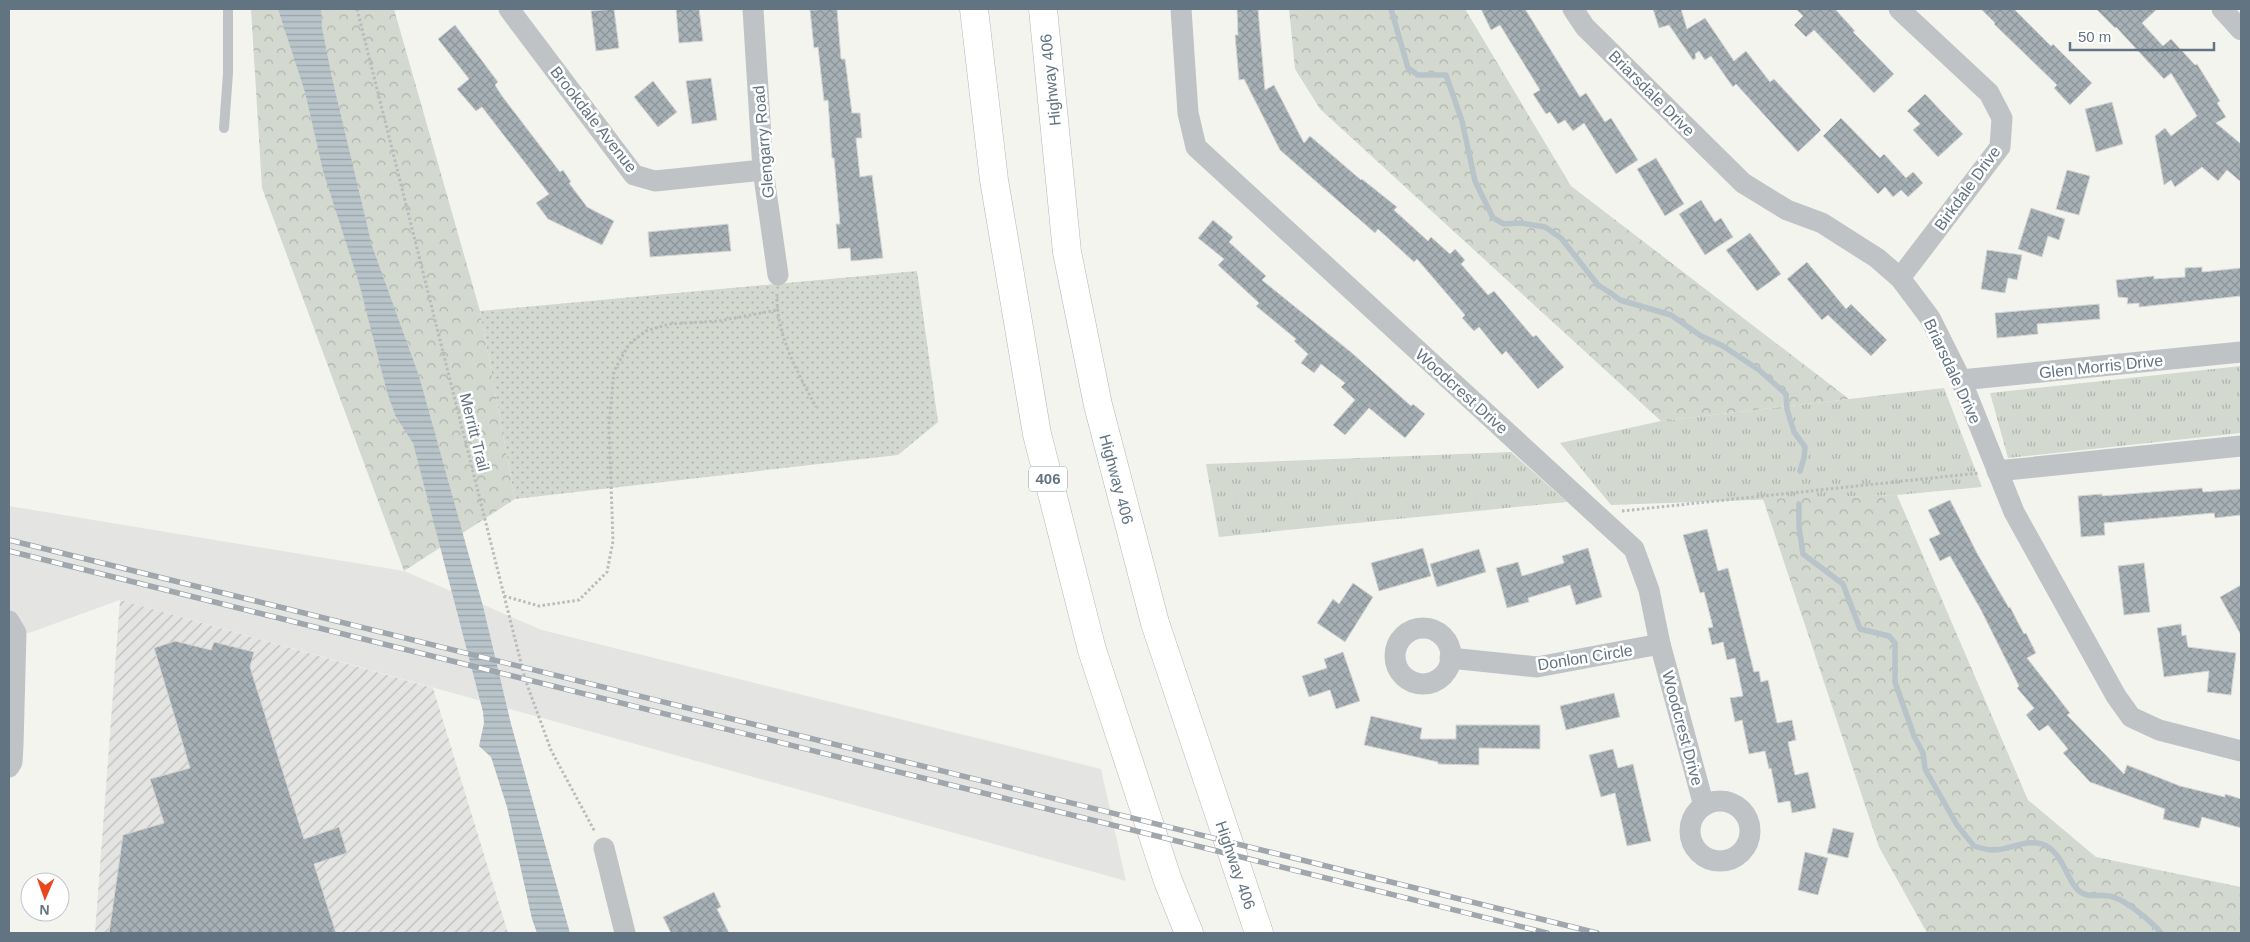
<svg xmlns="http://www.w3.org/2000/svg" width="2250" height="942" font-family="Helvetica,sans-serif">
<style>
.built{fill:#e4e5e3}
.industrial{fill:url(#industrial-furrows)}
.grass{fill:url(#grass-tufts)}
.forest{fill:url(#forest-crowns)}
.park{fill:url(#park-dots)}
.water{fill:url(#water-rules)}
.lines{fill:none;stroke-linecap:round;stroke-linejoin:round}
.stream{stroke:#b8c4ca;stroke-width:5.5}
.building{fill:url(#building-cross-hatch);stroke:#d5d5d3}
.highway-casing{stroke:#b2b6b9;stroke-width:29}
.path{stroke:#b9bbbe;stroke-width:3;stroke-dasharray:2.5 2.5;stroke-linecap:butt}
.lane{stroke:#bfc3c6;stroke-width:10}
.street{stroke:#bfc3c6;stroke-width:21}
.highway{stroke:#fff;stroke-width:28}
.rail-casing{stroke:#9fa6ac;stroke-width:5.5}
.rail{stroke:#fff;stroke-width:4;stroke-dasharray:11;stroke-linecap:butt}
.labels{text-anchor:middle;stroke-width:5;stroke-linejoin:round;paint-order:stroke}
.shield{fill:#fff;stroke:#919ea8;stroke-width:1}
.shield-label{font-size:15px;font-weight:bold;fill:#627482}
.street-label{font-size:16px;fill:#627482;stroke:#fff}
</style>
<defs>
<pattern id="industrial-furrows" width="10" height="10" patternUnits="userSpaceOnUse" patternTransform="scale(1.25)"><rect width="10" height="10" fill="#e4e5e3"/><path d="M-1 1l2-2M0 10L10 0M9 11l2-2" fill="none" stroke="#bcbebd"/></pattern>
<pattern id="grass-tufts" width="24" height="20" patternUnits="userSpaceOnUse" patternTransform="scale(1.25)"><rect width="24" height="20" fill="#d3d9cf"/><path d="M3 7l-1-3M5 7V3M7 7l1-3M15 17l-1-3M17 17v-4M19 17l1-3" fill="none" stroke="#afb5ad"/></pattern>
<pattern id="forest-crowns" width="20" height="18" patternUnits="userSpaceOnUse" patternTransform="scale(1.25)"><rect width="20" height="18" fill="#d3d9cf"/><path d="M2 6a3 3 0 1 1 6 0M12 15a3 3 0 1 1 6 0" fill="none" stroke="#afb5ad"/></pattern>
<pattern id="park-dots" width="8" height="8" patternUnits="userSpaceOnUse" patternTransform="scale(1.25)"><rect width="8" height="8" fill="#d3d9cf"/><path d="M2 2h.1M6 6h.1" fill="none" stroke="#afb5ad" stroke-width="1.8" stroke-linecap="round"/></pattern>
<pattern id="water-rules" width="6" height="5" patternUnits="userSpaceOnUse" patternTransform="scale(1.25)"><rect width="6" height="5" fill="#b8c4ca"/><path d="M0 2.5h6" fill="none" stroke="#99a4a9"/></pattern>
<pattern id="building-cross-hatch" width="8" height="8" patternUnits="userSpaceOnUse" patternTransform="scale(1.25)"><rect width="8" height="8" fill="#a7b0b4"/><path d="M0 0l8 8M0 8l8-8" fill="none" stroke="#8b9498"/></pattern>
</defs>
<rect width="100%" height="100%" fill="#f4f4ef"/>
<polygon class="built" points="9,506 404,571 542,630 1101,769 1126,881 120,600 29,633 9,631"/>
<polygon class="industrial" points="120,600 433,688 508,933 95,933"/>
<g class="grass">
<polygon points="2241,366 2241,433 2008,458 1990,393"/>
<polygon points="1944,388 1982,487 1897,495 1611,505 1560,443 1661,421"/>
<polygon points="1511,452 1567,502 1219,537 1206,464"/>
</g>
<g class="forest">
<polygon points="251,9 394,9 480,311 515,499 404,571 262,188"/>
<polygon points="1289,9 1465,9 1571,186 1849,399 1661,421 1320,109 1295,69"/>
<polygon points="1897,495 2028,800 2096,857 2241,887 2241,933 1927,933 1879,847 1763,499"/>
</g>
<polygon class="park" points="917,271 938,422 898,455 515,499 480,311"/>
<polygon class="water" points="278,9 321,9 322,28 332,78 372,246 419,376 483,606 511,724 570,933 537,933 532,919 507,807 491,757 479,746 484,723 483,712 413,443 396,417 387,392 359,283 323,171 305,92"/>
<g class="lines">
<g class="stream">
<polyline points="1391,9 1408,68 1418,75 1446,75 1462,121 1475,181 1493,218 1504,224 1521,223 1545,227 1561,238 1598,285 1609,292 1620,300 1671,315 1701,336 1723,346 1759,370 1786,394 1787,409 1794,432 1805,447 1804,458 1800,471"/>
<path d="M1799 504V527L1803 554 1843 584 1860 629 1889 636 1895 643V682L1914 736 1923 753 1925 769 1957 825 1974 846C1980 848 1987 850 1993 850 2010 850 2024 839 2042 844 2064 851 2067 885 2082 893 2091 898 2100 894 2109 896 2124 898 2152 922 2161 933"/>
</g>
</g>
<g class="building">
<polygon points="614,9 619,48 596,51 591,11"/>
<polygon points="676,9 699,9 703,41 679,43"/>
<polygon points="837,9 841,59 845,59 852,113 860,113 862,138 856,138 860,177 872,175 883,258 851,261 850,248 838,249 836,224 840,224 834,158 832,158 828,100 824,101 818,47 814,48 810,10"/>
<polygon points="1237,9 1258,9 1265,90 1274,85 1304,143 1310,136 1361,180 1362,179 1397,207 1394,210 1428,241 1431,237 1450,254 1455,249 1465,260 1461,264 1488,295 1494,291 1533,337 1536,335 1564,367 1538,389 1506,351 1502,355 1479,327 1474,331 1462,318 1465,315 1417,259 1414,262 1378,229 1375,233 1280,150 1244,79 1239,80 1235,35 1238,35"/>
<polygon points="1481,9 1525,9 1580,97 1586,93 1605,122 1611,118 1638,160 1616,174 1584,123 1573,131 1565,120 1558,124 1550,112 1546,114 1533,94 1540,90 1500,25 1491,30"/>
<polygon points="1653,9 1681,9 1687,29 1705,18 1734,61 1746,51 1770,82 1774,79 1821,130 1798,152 1736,84 1733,87 1711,56 1705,60 1699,51 1695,54 1696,58 1693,60 1669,25 1659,28"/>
<polygon points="1796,9 1835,9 1855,31 1853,32 1894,74 1874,93 1814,30 1806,37 1794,25 1803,16"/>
<polygon points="1981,9 2014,9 2051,46 2053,44 2092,83 2070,105 2054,88 2057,85 1994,24 1995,23"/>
<polygon points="2096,9 2157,9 2142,23 2163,46 2171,39 2195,65 2197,64 2220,101 2217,103 2226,117 2216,123 2241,144 2241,182 2227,170 2218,181 2202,167 2175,187 2171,180 2164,185 2155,136 2165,128 2171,136 2197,116 2171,73 2164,79 2116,27 2115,28"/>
<polygon points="455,25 498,82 495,85 502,96 560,172 563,170 571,182 569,183 587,207 614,221 602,245 548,219 536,203 549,194 482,107 476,111 457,89 469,79 438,39"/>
<polygon points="711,78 717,120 692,124 686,81"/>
<polygon points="653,81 677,112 658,127 634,97"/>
<polygon points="1925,94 1963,134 1938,157 1913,130 1920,124 1907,111"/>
<polygon points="2112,102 2123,144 2096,152 2085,109"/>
<polygon points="1841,118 1880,158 1884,154 1906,178 1913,172 1923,183 1908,197 1901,190 1893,197 1885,187 1878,194 1823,136"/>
<polygon points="1656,158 1684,204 1665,216 1637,169"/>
<polygon points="2067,170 2090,176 2079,215 2056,209"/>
<polygon points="1701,200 1715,222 1721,218 1733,237 1705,255 1679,214"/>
<polygon points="2031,208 2065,219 2059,240 2048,236 2042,257 2018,249"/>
<polygon points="1213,220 1233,237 1229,242 1266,276 1262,280 1352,353 1411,406 1413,404 1425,414 1405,438 1369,408 1345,435 1333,425 1355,400 1341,387 1345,383 1321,364 1314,373 1301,363 1308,354 1294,341 1296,339 1256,306 1259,303 1218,265 1224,259 1198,238"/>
<polygon points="728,224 731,251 650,257 648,232"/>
<polygon points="1750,233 1781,274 1757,291 1726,250"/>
<polygon points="1987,250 2022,255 2017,280 2008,278 2005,293 1981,289"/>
<polygon points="1807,262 1846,309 1851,304 1887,340 1871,356 1828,315 1822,320 1787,279"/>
<polygon points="2202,267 2202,272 2241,268 2241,296 2139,307 2139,303 2127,304 2128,298 2118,297 2116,280 2154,276 2154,279 2185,277 2185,268"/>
<polygon points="2099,304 2100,319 2037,324 2038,334 1997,338 1995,313"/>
<polygon points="2202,488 2203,492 2241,489 2241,515 2215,518 2214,513 2104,523 2105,535 2081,537 2078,496 2102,494 2102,496"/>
<polygon points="1950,500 1978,555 2009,608 2010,607 2024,634 2026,633 2036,653 2027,658 2070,713 2067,715 2124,774 2127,765 2180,786 2225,797 2225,794 2241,799 2241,828 2202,817 2199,828 2163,819 2165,809 2090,782 2063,753 2068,749 2048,725 2039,731 2026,715 2034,708 2017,688 2019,686 1981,610 1950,556 1940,561 1929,539 1940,534 1928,510"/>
<polygon points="1707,529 1718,571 1728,568 1754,672 1759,671 1761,682 1768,680 1777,723 1792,720 1796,740 1788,742 1795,775 1808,772 1816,808 1792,813 1790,801 1778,803 1771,768 1769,769 1765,751 1749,754 1742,720 1735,722 1730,698 1743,696 1735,658 1727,660 1723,642 1712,645 1708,628 1713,627 1704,592 1700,593 1683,535"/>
<polygon points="1423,548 1431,576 1379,591 1371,563"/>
<polygon points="1588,548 1602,597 1576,605 1570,585 1528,598 1529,602 1507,608 1496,568 1518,562 1522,576 1564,563 1562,556"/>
<polygon points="1479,549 1486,572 1437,587 1430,564"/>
<polygon points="2144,563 2150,612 2124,615 2118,566"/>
<polygon points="1353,583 1373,597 1345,642 1317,623 1333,599 1339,604"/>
<polygon points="2241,585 2241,635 2220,597"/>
<polygon points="2181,624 2182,636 2186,635 2188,647 2236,653 2231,695 2207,692 2209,671 2164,677 2157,628"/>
<polygon points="175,641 211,650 214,642 254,652 250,667 304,839 339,827 347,853 314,864 336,933 109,933 123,835 164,823 150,779 190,768 154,648"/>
<polygon points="1343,652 1360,701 1336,709 1330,690 1309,697 1302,676 1327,668 1324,659"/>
<polygon points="1614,693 1620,717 1566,730 1560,706"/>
<polygon points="1371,716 1422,728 1420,739 1456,739 1456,725 1540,725 1540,749 1479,748 1479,765 1438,764 1438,762 1364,745"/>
<polygon points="1613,749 1618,768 1633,764 1651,841 1627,846 1615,793 1601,797 1589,755"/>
<polygon points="1833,828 1854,833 1848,858 1827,853"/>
<polygon points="1805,852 1828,858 1818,895 1798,890"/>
<polygon points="714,892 721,907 717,909 729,933 671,933 663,917"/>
</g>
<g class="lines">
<defs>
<g id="highway">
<polyline points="974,9 994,180 1037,434 1092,650 1168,881 1189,933"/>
<polyline points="1043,9 1067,252 1098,405 1155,623 1259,933"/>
</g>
</defs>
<use href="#highway" class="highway-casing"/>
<g class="path">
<polyline points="357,9 525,679 551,750 595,832"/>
<path d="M777 294C776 335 797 371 816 407"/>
<polyline points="1622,511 1979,473"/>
<polyline points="504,596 539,606 579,600 607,572 613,541 609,426 614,371 629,344 646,331 669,324 719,321 777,310"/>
</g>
<polyline class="lane" points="224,128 228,73 228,9"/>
<g class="street">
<polyline points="509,9 634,175 655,181 763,170"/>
<polyline points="753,9 763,170 778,275"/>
<polyline points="1181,9 1188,113 1196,147 1634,549 1649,590 1660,644 1704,806"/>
<polyline points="1573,9 1585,27 1743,183 1787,210 1822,223 1877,258 1900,278 1930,318 1961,380 2014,512 2116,696 2131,717 2159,730 2241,751"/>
<polyline points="1899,9 1989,93 2002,118 2000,147 1900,278"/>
<polyline points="2222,9 2241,30"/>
<polyline points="1961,380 2241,352"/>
<polyline points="1997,471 2241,446"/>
<polyline points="9,621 16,633 13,745 12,762 9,767"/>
<circle cx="1423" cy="656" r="28"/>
<polyline points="1450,658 1537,667 1660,644"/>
<circle cx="1720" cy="831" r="30"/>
<polyline points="604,848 625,933"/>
</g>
<use href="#highway" class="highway"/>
<defs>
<g id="rail">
<polyline points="9,540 1597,933"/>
<polyline points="9,551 1547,933"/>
</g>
</defs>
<use href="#rail" class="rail-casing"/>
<use href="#rail" class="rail"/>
</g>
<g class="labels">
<rect class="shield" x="1029" y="466.5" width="38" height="25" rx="4"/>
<g class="shield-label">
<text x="1048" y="484">406</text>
</g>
<g class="street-label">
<text transform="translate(1050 80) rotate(-96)" y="6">Highway 406</text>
<text transform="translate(1652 93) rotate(45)" y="6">Briarsdale Drive</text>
<text transform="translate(594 119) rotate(52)" y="6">Brookdale Avenue</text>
<text transform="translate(763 142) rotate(-95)" y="6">Glengarry Road</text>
<text transform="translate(1967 188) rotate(-54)" y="6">Birkdale Drive</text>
<text transform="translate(2101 366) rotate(-6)" y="6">Glen Morris Drive</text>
<text transform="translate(1953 371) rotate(65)" y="6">Briarsdale Drive</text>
<text transform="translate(1462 391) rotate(42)" y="6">Woodcrest Drive</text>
<text transform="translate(475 432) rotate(76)" y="6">Merritt Trail</text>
<text transform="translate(1117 479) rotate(75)" y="6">Highway 406</text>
<text transform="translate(1585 657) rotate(-9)" y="6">Donlon Circle</text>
<text transform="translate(1683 728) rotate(75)" y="6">Woodcrest Drive</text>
<text transform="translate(1236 865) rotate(71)" y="6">Highway 406</text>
</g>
</g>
<rect width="2250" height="942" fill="none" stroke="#627482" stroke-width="20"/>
<g transform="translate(45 897) rotate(182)"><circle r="24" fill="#ffffff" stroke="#c0c7cd"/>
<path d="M0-4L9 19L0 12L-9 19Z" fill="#e9471b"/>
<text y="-8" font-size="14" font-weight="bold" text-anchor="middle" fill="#627482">N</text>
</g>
<path d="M2070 42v8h144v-8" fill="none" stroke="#627482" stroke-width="2.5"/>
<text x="2078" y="42" font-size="15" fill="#627482" stroke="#ffffff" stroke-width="4" paint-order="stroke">50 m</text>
</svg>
